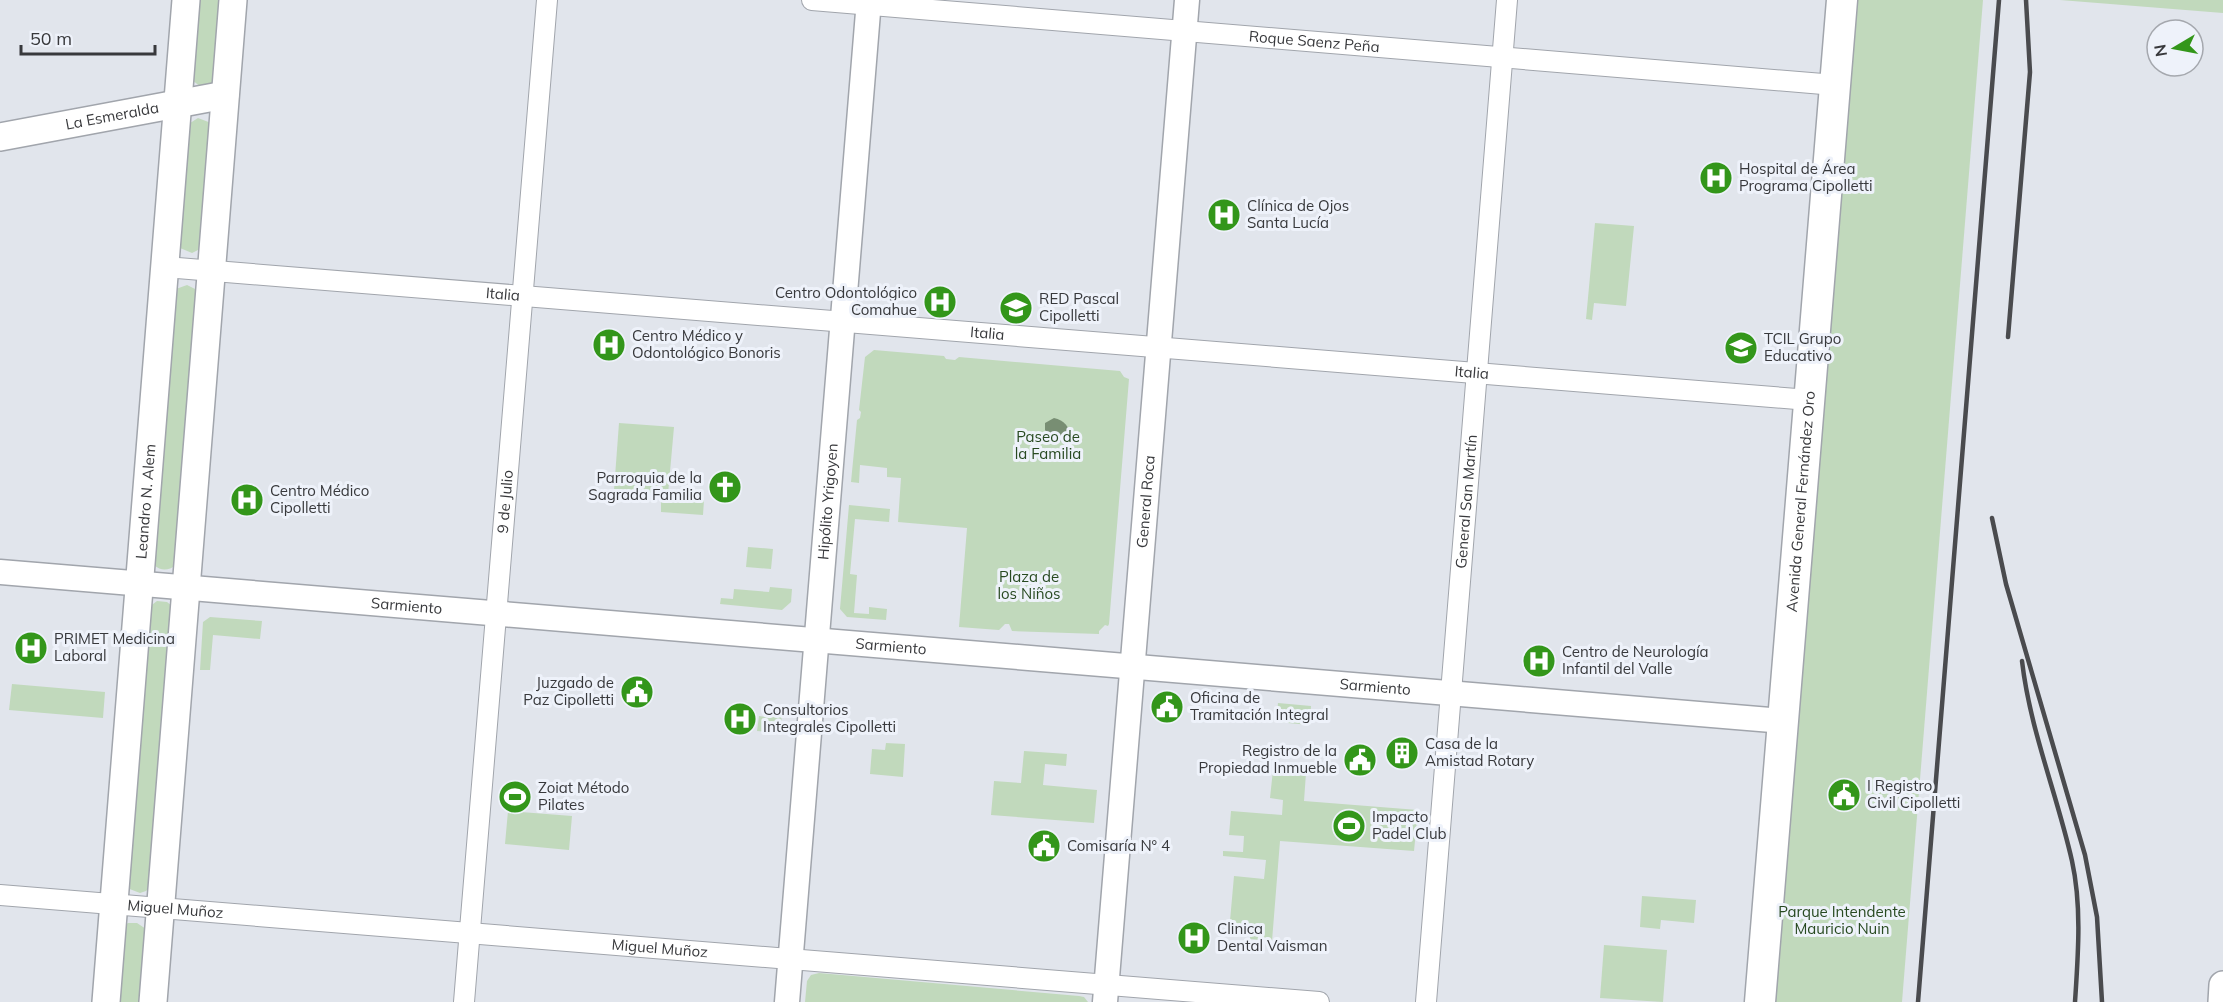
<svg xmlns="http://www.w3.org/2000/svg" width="2223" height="1002" font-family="Mulish,sans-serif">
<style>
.green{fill:#c1d9bc}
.water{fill:#788e73}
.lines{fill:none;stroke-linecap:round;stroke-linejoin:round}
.minor-casing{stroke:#a1a5ac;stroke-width:22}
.tertiary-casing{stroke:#a1a5ac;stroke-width:27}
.secondary-casing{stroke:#a1a5ac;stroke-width:30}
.primary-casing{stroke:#a1a5ac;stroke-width:33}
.minor{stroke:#fff;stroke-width:20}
.tertiary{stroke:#fff;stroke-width:24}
.secondary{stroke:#fff;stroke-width:27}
.primary{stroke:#fff;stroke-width:30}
.rail{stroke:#4a4b4e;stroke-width:4.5}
.labels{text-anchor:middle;stroke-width:6;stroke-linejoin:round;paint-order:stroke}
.street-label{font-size:15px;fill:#38393c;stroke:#eef2fa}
.poi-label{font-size:15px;fill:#38393c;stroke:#eef2fa;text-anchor:start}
.park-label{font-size:15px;fill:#284a21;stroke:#eef2fa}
</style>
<rect width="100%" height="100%" fill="#e1e5ec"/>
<g class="green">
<polygon points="195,0 225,0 218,78 212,85 201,87 192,80"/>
<polygon points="1852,0 1983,0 1902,1002 1770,1002"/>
<polygon points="2060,0 2223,0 2223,13"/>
<polygon points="198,118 211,123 202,248 192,253 180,248 187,125"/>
<polygon points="1595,223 1634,226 1626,306 1594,303 1592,320 1586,319"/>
<path d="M187 285 197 290 176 565C168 571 161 571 154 565L176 289Z"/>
<polygon points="874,350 944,356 946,359 955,360 959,357 1120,371 1124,377 1129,379 1109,624 1108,626 1105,625 1099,631 1099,634 1012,631 1009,624 1005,624 999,630 959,627 967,528 898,522 901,478 887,477 887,468 860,465 859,483 851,482 857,420 860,418 861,412 859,410 865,357"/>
<polygon points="619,423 674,427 668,494 614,490"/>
<polygon points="668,497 704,500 703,515 661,512 661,501 668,501"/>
<polygon points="849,505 890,509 889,522 855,519 850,574 857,575 854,613 869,614 869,607 887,609 886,620 847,617 840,609"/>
<polygon points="748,547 773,549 771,569 746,567"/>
<polygon points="770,587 792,589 791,602 782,610 720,604 721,598 733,599 734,589 769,592"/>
<polygon points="157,601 167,602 172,606 151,886 146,891 140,893 127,888 148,608"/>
<polygon points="210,617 262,621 260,639 213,635 210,670 200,670 203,622"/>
<polygon points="12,684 105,692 103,718 9,710"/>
<polygon points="1278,703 1311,706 1310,725 1277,722"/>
<polygon points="765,712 782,714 780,733 757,731 759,716 765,717"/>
<polygon points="886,743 905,744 903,777 870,774 872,749 885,750"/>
<polygon points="1024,751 1067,754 1066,766 1045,764 1043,785 1097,790 1094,823 991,815 994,781 1021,783"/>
<polygon points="1273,770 1306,773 1304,801 1418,810 1414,851 1280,841 1272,941 1250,939 1250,934 1229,932 1234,876 1264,879 1266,860 1223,856 1223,851 1243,852 1244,836 1229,835 1231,811 1282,815 1283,800 1270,798"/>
<polygon points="508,811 572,816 569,850 505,844"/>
<polygon points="1642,896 1696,900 1694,923 1661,920 1660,929 1640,927"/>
<polygon points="128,923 137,923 146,929 142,1002 113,1002 124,926"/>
<polygon points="1604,945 1667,950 1663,1002 1600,998"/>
<polygon points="819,973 1079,996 1084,997 1088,1002 805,1002 807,981 811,975"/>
</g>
<path class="water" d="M1054 418C1064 420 1070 427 1070 437L1065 441 1055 442 1045 430V423Z"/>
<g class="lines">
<defs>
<g id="minor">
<path id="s1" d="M812 0 1835 85"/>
<path id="s2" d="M165 267 1809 400"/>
<path id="s3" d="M0 895 1319 1002"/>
<path id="s4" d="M464 1002 547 0"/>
<path id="s5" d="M1426 1002 1507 0"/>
</g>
<g id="tertiary">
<path id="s6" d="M0 572 1783 721"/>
<path id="s7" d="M787 1002 869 0"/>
<path id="s8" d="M1105 1002 1187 0"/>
</g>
<g id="secondary">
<path id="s9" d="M0 137 225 95"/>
<path id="s10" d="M106 1002 186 0"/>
<polyline points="153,1002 233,0"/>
<polyline points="2222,1002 2223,985"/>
</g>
<g id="primary">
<path id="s11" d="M1760 1002 1842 0"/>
</g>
</defs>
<use href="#minor" class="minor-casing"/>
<use href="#tertiary" class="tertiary-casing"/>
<use href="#secondary" class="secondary-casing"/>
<use href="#primary" class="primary-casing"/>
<use href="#minor" class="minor"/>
<use href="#tertiary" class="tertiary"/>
<use href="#secondary" class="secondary"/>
<use href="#primary" class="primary"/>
<g class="rail">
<polyline points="2008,337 2030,72 2026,0"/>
<polyline points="1992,518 2006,584 2085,855 2097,917 2102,1002"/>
<path d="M2022 661C2030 730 2057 794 2072 861 2082 906 2078 956 2075 1002"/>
<polyline points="1918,1002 1999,0"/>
</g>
</g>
<defs>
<symbol id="hospital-disc" viewBox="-11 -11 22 22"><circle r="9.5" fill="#33961a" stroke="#eef2fa"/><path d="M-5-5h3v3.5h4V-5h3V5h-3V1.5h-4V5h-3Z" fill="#fff"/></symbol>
<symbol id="university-disc" viewBox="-11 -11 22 22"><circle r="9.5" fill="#33961a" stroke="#eef2fa"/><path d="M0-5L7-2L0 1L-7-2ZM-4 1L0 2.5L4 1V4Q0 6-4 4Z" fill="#fff"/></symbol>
<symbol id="church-disc" viewBox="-11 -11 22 22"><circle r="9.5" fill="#33961a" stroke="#eef2fa"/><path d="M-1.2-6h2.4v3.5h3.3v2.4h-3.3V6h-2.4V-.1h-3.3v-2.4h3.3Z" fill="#fff"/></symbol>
<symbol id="civic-disc" viewBox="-11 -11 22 22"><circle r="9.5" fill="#33961a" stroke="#eef2fa"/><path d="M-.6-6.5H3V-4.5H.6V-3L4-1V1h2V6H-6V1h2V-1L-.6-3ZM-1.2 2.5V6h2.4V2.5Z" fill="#fff"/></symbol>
<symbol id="building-disc" viewBox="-11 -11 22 22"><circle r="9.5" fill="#33961a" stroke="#eef2fa"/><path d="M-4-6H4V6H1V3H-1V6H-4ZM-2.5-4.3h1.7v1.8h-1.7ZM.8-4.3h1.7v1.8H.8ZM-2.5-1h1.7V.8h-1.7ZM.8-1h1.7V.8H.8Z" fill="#fff"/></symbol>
<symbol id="stadium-disc" viewBox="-11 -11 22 22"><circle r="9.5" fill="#33961a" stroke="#eef2fa"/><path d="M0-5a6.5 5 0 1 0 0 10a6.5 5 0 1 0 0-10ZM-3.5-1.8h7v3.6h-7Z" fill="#fff"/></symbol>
</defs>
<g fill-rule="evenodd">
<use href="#hospital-disc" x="1697" y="159" width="38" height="38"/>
<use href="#hospital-disc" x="1205" y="196" width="38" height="38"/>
<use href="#hospital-disc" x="921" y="283" width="38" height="38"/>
<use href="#university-disc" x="997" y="289" width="38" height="38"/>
<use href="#hospital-disc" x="590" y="326" width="38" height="38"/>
<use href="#university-disc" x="1722" y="329" width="38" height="38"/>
<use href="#church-disc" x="706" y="468" width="38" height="38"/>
<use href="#hospital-disc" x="228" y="481" width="38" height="38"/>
<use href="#hospital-disc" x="12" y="629" width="38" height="38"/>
<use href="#hospital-disc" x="1520" y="642" width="38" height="38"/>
<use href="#civic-disc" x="618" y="673" width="38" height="38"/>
<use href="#civic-disc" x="1148" y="688" width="38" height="38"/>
<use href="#hospital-disc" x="721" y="700" width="38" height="38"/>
<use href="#building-disc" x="1383" y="734" width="38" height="38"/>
<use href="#civic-disc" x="1341" y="741" width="38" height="38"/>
<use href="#civic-disc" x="1825" y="776" width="38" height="38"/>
<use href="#stadium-disc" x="496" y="778" width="38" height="38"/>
<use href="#stadium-disc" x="1330" y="807" width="38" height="38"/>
<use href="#civic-disc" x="1025" y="827" width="38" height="38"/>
<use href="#hospital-disc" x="1175" y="919" width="38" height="38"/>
</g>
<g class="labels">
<g class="street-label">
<text dy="5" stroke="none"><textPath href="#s1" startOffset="504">Roque Saenz Peña</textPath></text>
<text dy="5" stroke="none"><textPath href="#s9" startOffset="114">La Esmeralda</textPath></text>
<text dy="5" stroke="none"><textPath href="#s2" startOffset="339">Italia</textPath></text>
<text dy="5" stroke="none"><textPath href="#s2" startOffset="825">Italia</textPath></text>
<text dy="5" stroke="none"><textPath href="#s2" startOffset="1311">Italia</textPath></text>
<text dy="5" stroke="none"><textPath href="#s10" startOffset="502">Leandro N. Alem</textPath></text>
<text dy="5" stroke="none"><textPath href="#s4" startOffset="502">9 de Julio</textPath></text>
<text dy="5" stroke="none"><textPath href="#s7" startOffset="502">Hipólito Yrigoyen</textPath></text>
<text dy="5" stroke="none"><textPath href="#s8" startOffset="502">General Roca</textPath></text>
<text dy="5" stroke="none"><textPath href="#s5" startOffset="502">General San Martín</textPath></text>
<text dy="5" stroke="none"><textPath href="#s11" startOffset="502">Avenida General Fernández Oro</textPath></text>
<text dy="5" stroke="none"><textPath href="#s6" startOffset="408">Sarmiento</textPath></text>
<text dy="5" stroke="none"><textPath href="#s6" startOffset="894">Sarmiento</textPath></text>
<text dy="5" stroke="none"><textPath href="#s6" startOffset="1380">Sarmiento</textPath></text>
<text dy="5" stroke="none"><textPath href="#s3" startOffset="176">Miguel Muñoz</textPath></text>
<text dy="5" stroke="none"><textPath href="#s3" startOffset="662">Miguel Muñoz</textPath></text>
</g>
<g class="poi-label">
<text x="1739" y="174">Hospital de Área<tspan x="1739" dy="17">Programa Cipolletti</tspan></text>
<text x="1247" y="211">Clínica de Ojos<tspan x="1247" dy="17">Santa Lucía</tspan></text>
<text x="917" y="298" text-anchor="end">Centro Odontológico<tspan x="917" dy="17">Comahue</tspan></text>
<text x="1039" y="304">RED Pascal<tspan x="1039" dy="17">Cipolletti</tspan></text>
<text x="632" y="341">Centro Médico y<tspan x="632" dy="17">Odontológico Bonoris</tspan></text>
<text x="1764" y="344">TCIL Grupo<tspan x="1764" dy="17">Educativo</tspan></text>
<text x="702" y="483" text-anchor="end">Parroquia de la<tspan x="702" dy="17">Sagrada Familia</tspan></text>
<text x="270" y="496">Centro Médico<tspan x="270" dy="17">Cipolletti</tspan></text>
<text x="54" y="644">PRIMET Medicina<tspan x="54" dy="17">Laboral</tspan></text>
<text x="1562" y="657">Centro de Neurología<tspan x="1562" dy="17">Infantil del Valle</tspan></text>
<text x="614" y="688" text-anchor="end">Juzgado de<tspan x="614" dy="17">Paz Cipolletti</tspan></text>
<text x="1190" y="703">Oficina de<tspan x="1190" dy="17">Tramitación Integral</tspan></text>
<text x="763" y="715">Consultorios<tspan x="763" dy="17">Integrales Cipolletti</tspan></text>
<text x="1425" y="749">Casa de la<tspan x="1425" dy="17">Amistad Rotary</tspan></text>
<text x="1337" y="756" text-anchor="end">Registro de la<tspan x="1337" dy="17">Propiedad Inmueble</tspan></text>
<text x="1867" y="791">I Registro<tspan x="1867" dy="17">Civil Cipolletti</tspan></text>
<text x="538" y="793">Zoiat Método<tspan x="538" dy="17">Pilates</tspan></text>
<text x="1372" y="822">Impacto<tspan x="1372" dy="17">Padel Club</tspan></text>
<text x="1067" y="851">Comisaría N° 4</text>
<text x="1217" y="934">Clinica<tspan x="1217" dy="17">Dental Vaisman</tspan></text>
</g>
<g class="park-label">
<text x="1048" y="442">Paseo de<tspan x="1048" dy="17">la Familia</tspan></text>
<text x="1029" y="582">Plaza de<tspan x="1029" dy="17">los Niños</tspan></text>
<text x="1842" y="917">Parque Intendente<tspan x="1842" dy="17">Mauricio Nuin</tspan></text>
</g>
</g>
<g transform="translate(2175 48) rotate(260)"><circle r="28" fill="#eef2fa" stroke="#a5a8ae" stroke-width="1.5"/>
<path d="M0-4.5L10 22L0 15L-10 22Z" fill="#33961a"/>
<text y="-9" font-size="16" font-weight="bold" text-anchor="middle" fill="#38393c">N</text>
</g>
<path d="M21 45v9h134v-9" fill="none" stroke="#38393c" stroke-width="3"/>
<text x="30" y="45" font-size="18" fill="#38393c" stroke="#eef2fa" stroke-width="4.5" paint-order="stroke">50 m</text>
</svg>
